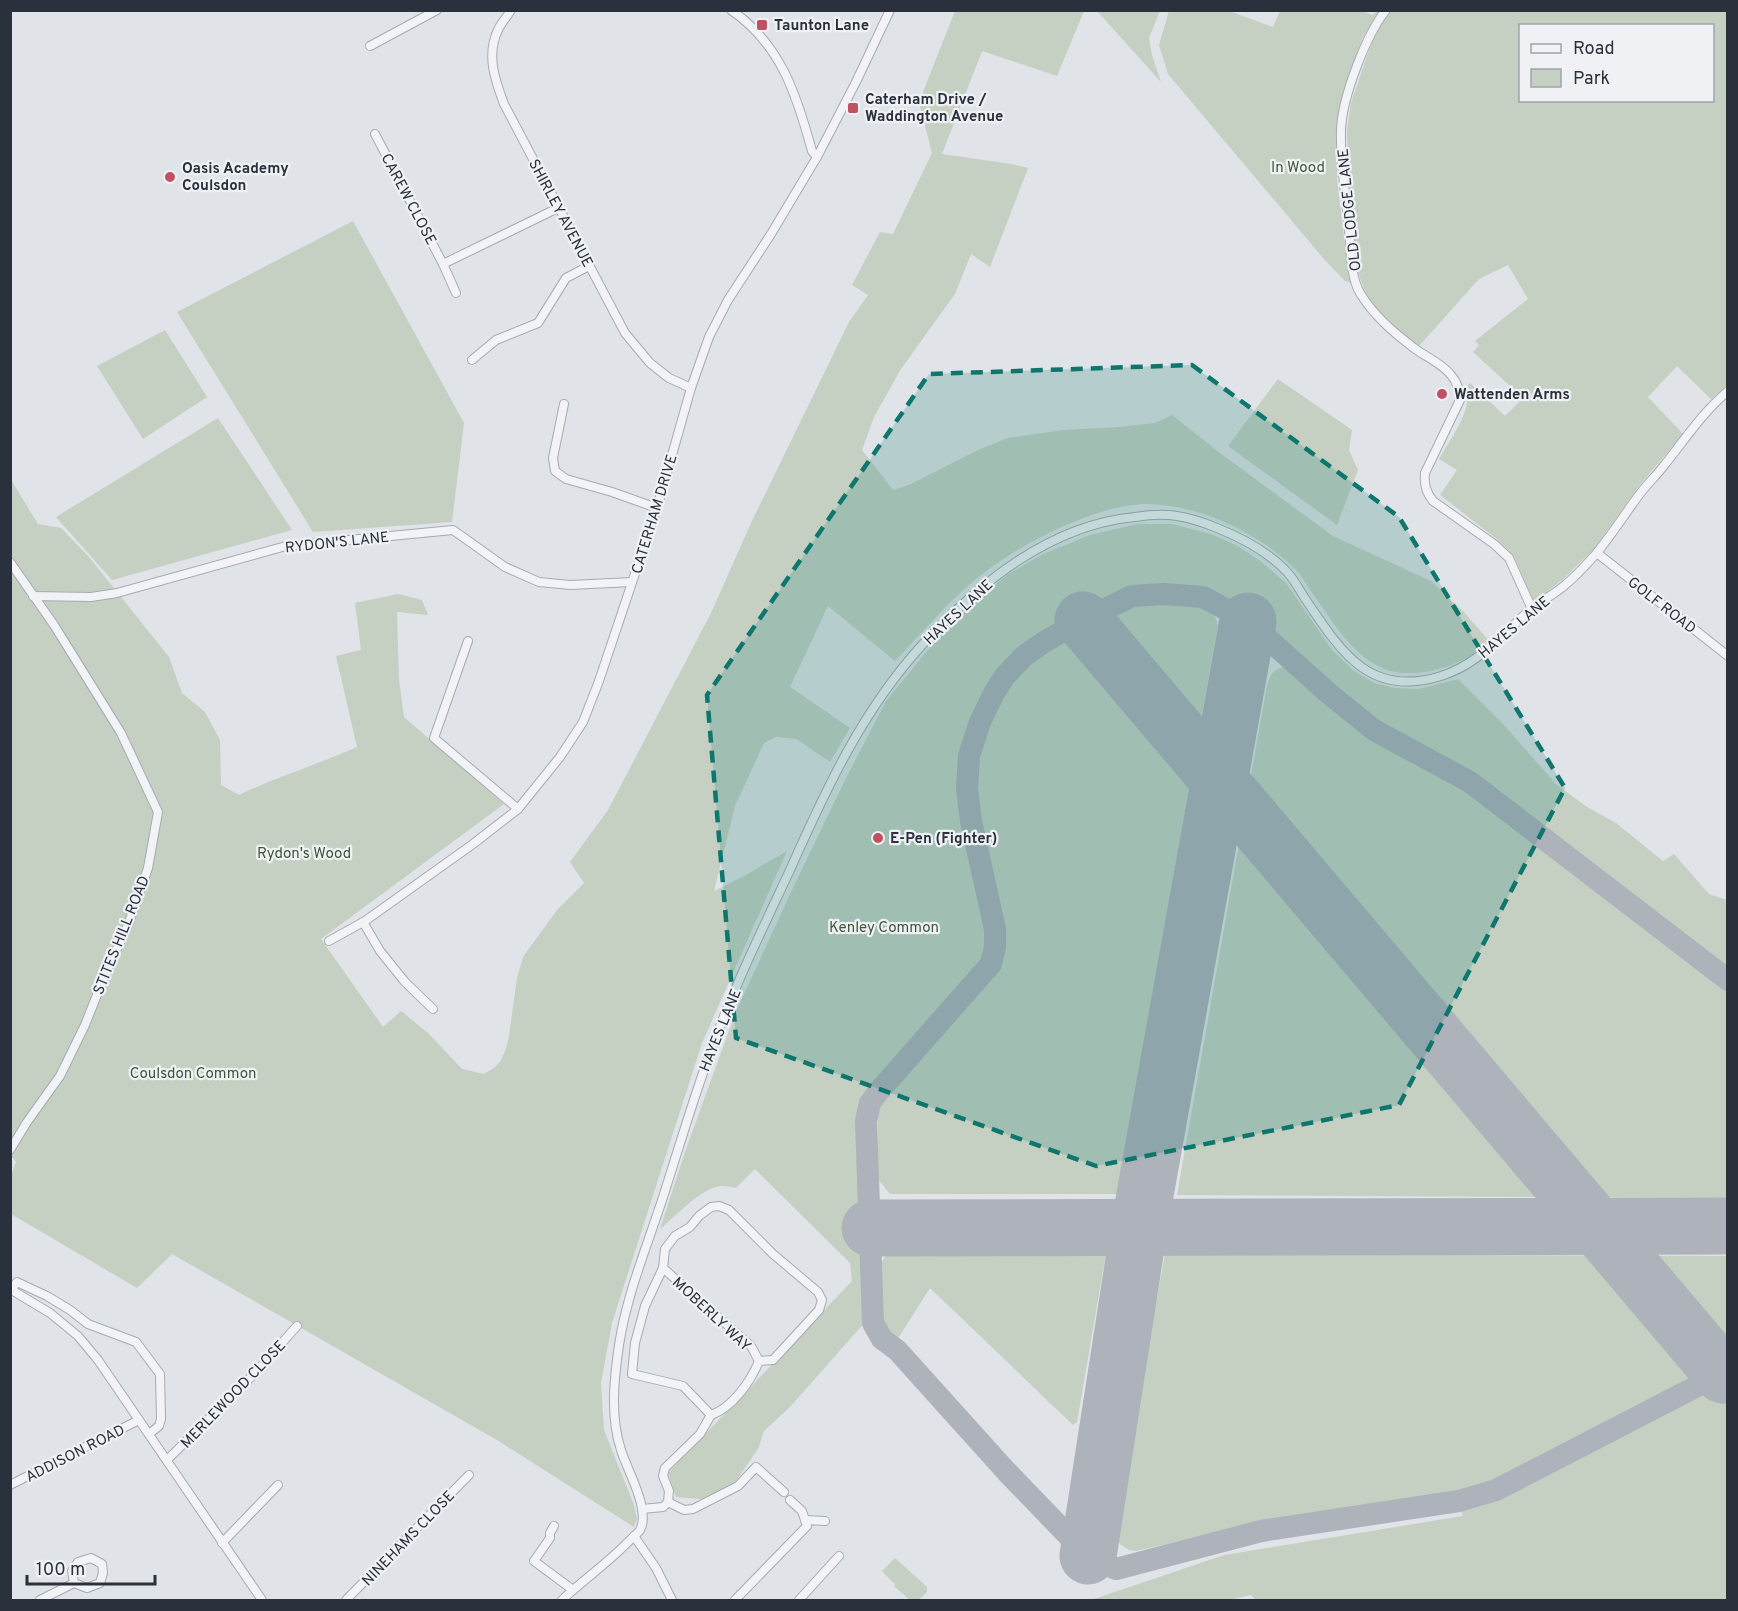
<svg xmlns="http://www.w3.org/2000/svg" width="1738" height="1611" font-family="Overpass,sans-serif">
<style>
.green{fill:#c5d0c2;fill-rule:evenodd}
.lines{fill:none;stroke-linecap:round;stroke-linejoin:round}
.taxiway{stroke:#aeb2bb;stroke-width:22}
.runway{stroke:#aeb2bb;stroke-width:57}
.minor-casing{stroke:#a6aab1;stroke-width:10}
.minor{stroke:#f2f3f6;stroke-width:8}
.marked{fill:#0f766e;fill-opacity:0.2;stroke:#0f766e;stroke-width:4.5;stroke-dasharray:12 8;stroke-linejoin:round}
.poi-dot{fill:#c05162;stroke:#eff1f5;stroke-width:2}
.labels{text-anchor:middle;stroke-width:4.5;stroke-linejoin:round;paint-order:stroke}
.poi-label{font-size:15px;font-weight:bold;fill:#2a313d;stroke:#eff1f5;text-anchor:start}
.park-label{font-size:15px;fill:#3f5739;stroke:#eff1f5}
.street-label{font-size:15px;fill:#2a313d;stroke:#eff1f5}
</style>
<rect width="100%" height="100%" fill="#e0e3e7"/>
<g class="green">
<polygon points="1360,10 1373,15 1377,11 1381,11 1374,19 1362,39 1340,102 1337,137 1337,180 1348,271 1352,283 1345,281 1323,258 1168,74 1159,45 1169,11 1229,11 1273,27 1280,11"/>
<path d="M955 11H1084L1057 76 982 51 942 154 1012 164 1028 168 990 267 971 254 955 294 901 369 874 417 862 450 893 490 909 485 976 451 1007 438 1063 430 1119 427 1155 423 1172 415 1220 453 1333 536 1431 581 1464 612 1489 641C1482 647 1475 653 1467 658 1443 671 1405 680 1380 667 1349 652 1330 617 1310 590 1305 583 1301 574 1294 568 1257 532 1200 505 1147 504 1098 504 1024 542 985 572 954 595 923 632 895 661L828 606 790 687 850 728 830 762 796 739 776 737 764 743 735 806 714 891 744 876 787 851 702 1043 612 1323 601 1383 604 1430 634 1505 637 1519 634 1527 497 1440 172 1254 137 1288 11 1214V1176L16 1162 10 1154V478L38 524 61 528 89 557 169 657 182 693 205 712 220 740 221 785 239 795C277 777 318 764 357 747L336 656 361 650 355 603 398 594 422 600 428 615 397 612 399 679 404 717 504 804 321 939 383 1027 401 1011 429 1034 462 1069 484 1074 494 1068 501 1060 506 1049 509 1036 517 978 523 957 557 910 584 883 570 862 608 810 711 613 751 523 849 322 868 295 852 285 880 232 893 234 932 153 919 102Z"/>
<polygon points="1097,11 1160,11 1149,38 1152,55 1161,82"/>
<path d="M1391 11H1727V385L1711 399 1677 366 1648 397 1683 434 1639 486 1594 549 1562 580 1534 601 1514 556 1498 540 1440 495 1457 470 1439 459C1447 445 1469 414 1467 398 1466 395 1465 392 1464 389L1470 383 1505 416 1523 398 1473 352 1479 345 1475 341 1528 299 1508 265 1479 279 1418 347 1383 318 1365 292 1357 269 1349 207 1347 130 1351 103 1368 53 1381 23ZM1520 26H1712V100H1520Z"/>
<polygon points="353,221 464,423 452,522 313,532 177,312"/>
<polygon points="165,330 207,397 143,439 97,366"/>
<polygon points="1278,379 1352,430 1349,450 1358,470 1337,525 1228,446"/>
<polygon points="218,418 292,530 112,580 56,517"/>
<path d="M1137 524H1172L1211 534 1236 545 1259 560 1286 583 1332 650 1353 670 1374 683 1395 688 1418 689 1458 679 1504 725 1556 784 1587 807 1616 823 1663 861 1674 854 1709 894 1727 900V970L1474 779 1378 725 1265 624 1236 605 1206 593 1167 588 1130 591 1040 638 1021 652 1002 672 989 692 975 720 965 754 962 790 965 823 989 928 988 946 984 964 866 1101 861 1120 866 1321 790 1407 764 1431 758 1449 733 1485 701 1499 676 1497 668 1473 852 1281 850 1263 755 1169 736 1188C732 1187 727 1186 722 1186 703 1186 675 1217 660 1229L685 1152 735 1014 790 894 845 780 886 701 927 651 971 606 1007 575 1043 554 1090 535Z"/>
<path d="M1177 601C1197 605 1212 602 1218 625L1117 1194H890L877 1178 878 1107 997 971 1003 946V927L979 823 975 797 976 762 984 732 999 697 1020 670 1061 640 1133 604Z"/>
<path d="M1283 667 1291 668 1300 674 1352 723 1369 737 1470 793 1683 956 1727 987V1198L1177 1195 1267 685C1270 675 1273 670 1283 667Z"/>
<polygon points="895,1252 1106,1253 1077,1422 1073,1425 930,1288 897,1340 880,1323 877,1271 885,1257"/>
<polygon points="1165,1254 1727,1256 1727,1365 1495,1483 1473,1490 1222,1532 1136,1551 1129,1550 1120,1544 1115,1535 1124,1475"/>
<polygon points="1727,1381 1727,1600 1256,1600 1251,1595 1229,1600 1091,1600 1224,1555 1463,1516 1460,1507 1499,1496 1709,1389"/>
<polygon points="895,1558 927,1587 927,1592 919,1600 910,1600 894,1586 895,1584 882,1571"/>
</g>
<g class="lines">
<polyline class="taxiway" points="1728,980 1470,782 1374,730 1327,692 1248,621 1203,597 1164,594 1132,596 1083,620 1044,642 1024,656 1005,676 994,693 980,722 969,756 967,789 971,821 995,929 995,947 991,964 879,1091 870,1103 866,1121 873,1323 882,1339 897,1350 1006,1471 1088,1556 1116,1569 1261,1531 1459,1501 1496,1490 1707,1381 1728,1373"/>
<g class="runway">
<polyline points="1083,620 1723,1375"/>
<polyline points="870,1228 1728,1226"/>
<polyline points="1088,1556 1139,1228 1248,621"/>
</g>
<defs>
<g id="minor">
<path d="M511 10C507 17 501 23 498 30 486 55 495 80 504 104L625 333 650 363 669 378 691 388"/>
<path d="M731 10C781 44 797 96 812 151L817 157"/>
<path d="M1386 10C1366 35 1342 98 1341 130 1340 163 1346 197 1349 230 1351 249 1350 276 1360 293 1374 316 1393 332 1414 348 1426 357 1443 364 1451 375 1457 382 1460 391 1460 400L1425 473C1424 485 1426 492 1433 501L1494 544 1509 558 1532 609"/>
<polyline points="370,46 437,10"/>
<polyline points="375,134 443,264 456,293"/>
<polyline points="443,264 558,208"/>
<polyline points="472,360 496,340 538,323 566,278 589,266"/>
<polyline points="564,404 553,458 555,471 566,479 612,492 657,508"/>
<polyline points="1597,553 1728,656"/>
<polyline points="10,562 54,625 121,733 158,812 148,868 128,925 106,972 85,1025 60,1076 27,1122 10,1150"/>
<polyline points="33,596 91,597 117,593 286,546 453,530 505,567 539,582 570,585 632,582"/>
<polyline points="468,641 434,738 518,809"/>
<polyline points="363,922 380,951 405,982 433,1009"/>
<polyline points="329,941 365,921 473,844 518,809 560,757 583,722 599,681 657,508 691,388 709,337 728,300 771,234 817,157 856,82 890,10"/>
<polyline points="663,1268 751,1346 759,1361"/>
<polyline points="10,1289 50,1313 78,1336 98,1360 262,1600"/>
<polyline points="11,1290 17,1282 47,1296 70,1310 88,1324 136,1342 160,1374 161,1419 159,1426 149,1434"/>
<polyline points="167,1460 254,1374 297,1326"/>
<polyline points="10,1485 139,1420"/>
<polyline points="668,1502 684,1510 693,1509 738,1486 756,1467 784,1492"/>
<path d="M642 1509 663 1507 668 1502 669 1491 663 1476 665 1468 700 1434 711 1415C732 1408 751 1381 759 1361L773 1360 819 1310 822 1300 818 1292 773 1254 729 1210 719 1206 711 1207 699 1216 690 1227 675 1236 665 1249 663 1268 645 1306 635 1343 632 1374 683 1386 711 1415"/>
<polyline points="805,1520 825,1521"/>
<polyline points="554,1526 550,1533 550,1538 534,1561 573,1590"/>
<polyline points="634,1536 656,1568 672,1600"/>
<polyline points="222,1543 278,1485"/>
<polyline points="40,1600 74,1583 87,1588 100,1583 103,1573 102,1564 91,1558 78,1562 72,1571 74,1583"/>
<polyline points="346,1600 469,1475"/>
<path d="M562 1600C582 1581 605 1565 625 1545 627 1543 639 1532 640 1530 651 1510 627 1470 621 1450 610 1417 614 1379 619 1345 627 1293 648 1244 664 1194 679 1147 693 1100 710 1053 732 991 762 930 790 870 826 789 863 709 923 644 979 583 1050 525 1135 517 1148 515 1164 514 1177 516 1191 518 1205 523 1217 528 1242 538 1270 553 1288 573 1295 581 1300 591 1306 600 1340 650 1368 697 1438 677 1479 665 1501 635 1531 609 1542 600 1555 594 1565 585 1576 576 1586 565 1595 555 1611 536 1624 515 1639 495 1647 484 1658 474 1666 463 1686 438 1703 412 1728 391"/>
<polyline points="735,1600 807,1526 802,1511 790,1500"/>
<polyline points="799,1600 839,1556"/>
</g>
</defs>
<use href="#minor" class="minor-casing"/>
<use href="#minor" class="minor"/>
</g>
<path class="marked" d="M1192 365 1399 517 1565 788 1399 1105 1096 1166 736 1038 707 695 929 374Z"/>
<g class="poi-dot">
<rect x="756" y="19" width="12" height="12" rx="3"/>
<rect x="847" y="102" width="12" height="12" rx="3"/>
<circle cx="170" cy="177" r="6"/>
<circle cx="1442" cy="394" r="6"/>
<circle cx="878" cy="838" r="6"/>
</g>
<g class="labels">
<g class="poi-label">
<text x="774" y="30">Taunton Lane</text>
<text x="865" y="104">Caterham Drive /<tspan x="865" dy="17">Waddington Avenue</tspan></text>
<text x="182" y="173">Oasis Academy<tspan x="182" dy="17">Coulsdon</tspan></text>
<text x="1454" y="399">Wattenden Arms</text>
<text x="890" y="843">E-Pen (Fighter)</text>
</g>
<g class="park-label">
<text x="1298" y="172">In Wood</text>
<text x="304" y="858">Rydon's Wood</text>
<text x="884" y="932">Kenley Common</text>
<text x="193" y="1078">Coulsdon Common</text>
</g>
<g class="street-label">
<text transform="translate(409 199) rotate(62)" y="5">CAREW CLOSE</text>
<text transform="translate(1349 210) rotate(-96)" y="5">OLD LODGE LANE</text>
<text transform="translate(561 213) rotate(62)" y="5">SHIRLEY AVENUE</text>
<text transform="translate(654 514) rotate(-73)" y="5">CATERHAM DRIVE</text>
<text transform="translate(337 542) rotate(-6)" y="5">RYDON'S LANE</text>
<text transform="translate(1662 605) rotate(38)" y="5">GOLF ROAD</text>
<text transform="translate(958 612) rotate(-43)" y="5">HAYES LANE</text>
<text transform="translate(1514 627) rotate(-40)" y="5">HAYES LANE</text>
<text transform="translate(121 935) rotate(-68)" y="5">STITES HILL ROAD</text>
<text transform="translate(720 1030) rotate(-68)" y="5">HAYES LANE</text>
<text transform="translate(712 1314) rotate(43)" y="5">MOBERLY WAY</text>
<text transform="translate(233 1394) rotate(-46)" y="5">MERLEWOOD CLOSE</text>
<text transform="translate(75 1453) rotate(-27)" y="5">ADDISON ROAD</text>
<text transform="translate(408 1538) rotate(-46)" y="5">NINEHAMS CLOSE</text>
</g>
</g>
<rect width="1738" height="1611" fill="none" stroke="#2a313d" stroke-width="24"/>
<rect x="1519" y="24" width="195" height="78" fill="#eff1f5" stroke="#a0a4ab" stroke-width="1.5"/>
<rect x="1531" y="44" width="30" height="9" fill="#f2f3f6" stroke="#a0a4ab" stroke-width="1.5"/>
<text x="1573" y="54" font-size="18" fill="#2a313d">Road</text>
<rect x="1531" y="69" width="30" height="18" fill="#c5d0c2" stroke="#a0a4ab" stroke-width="1.5"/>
<text x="1573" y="84" font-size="18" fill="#2a313d">Park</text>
<path d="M27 1575v9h128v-9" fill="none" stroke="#2a313d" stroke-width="3"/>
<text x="36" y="1575" font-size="18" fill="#2a313d" stroke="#eff1f5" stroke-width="4.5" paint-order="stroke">100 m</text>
</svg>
